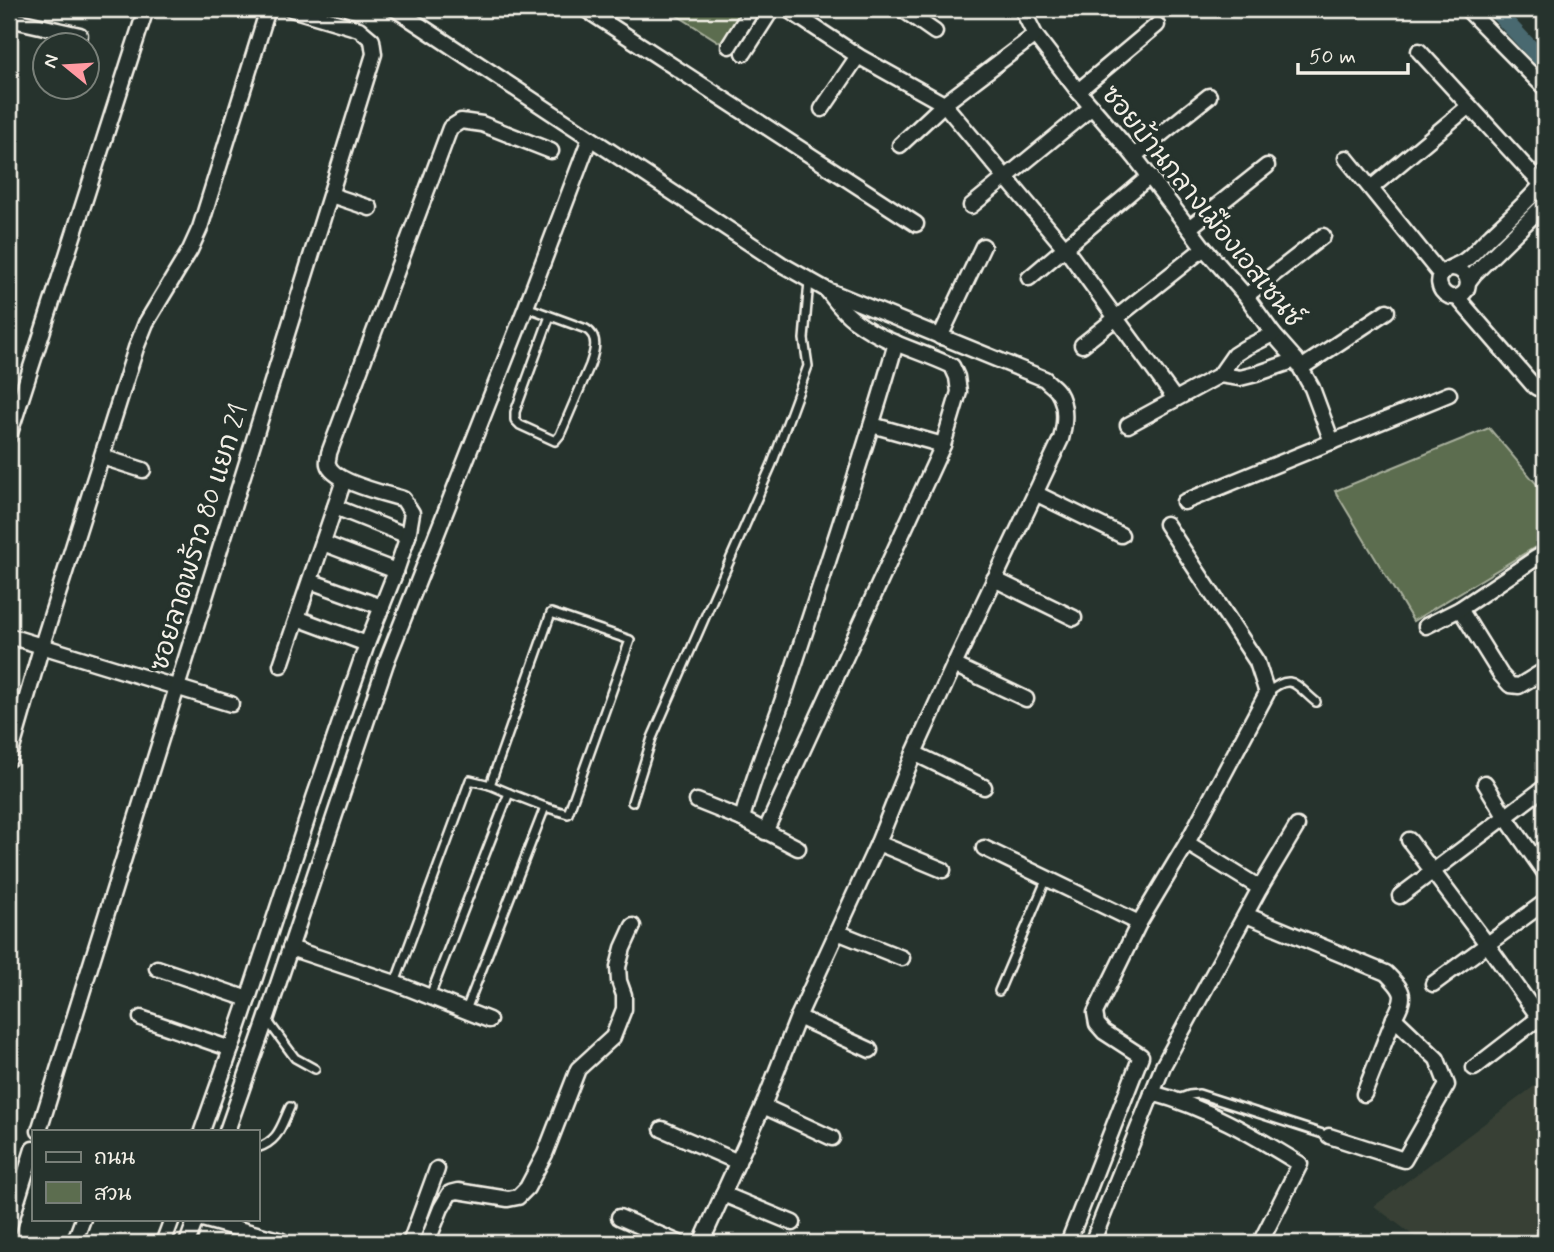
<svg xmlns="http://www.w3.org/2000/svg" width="1554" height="1252" font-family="Mynerve,'Playpen Sans Thai',sans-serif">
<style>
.built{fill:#374035}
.green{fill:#5c6d4f;stroke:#a8af9c;stroke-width:2}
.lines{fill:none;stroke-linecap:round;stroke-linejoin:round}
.canal{stroke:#49696f;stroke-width:16}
.service-casing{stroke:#f4f1e8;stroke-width:12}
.minor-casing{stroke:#f4f1e8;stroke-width:19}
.service{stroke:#26332d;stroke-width:7}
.minor{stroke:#26332d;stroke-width:14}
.labels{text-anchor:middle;stroke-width:7;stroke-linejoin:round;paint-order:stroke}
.street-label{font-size:26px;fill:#f4f1e8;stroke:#26332d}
</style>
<rect width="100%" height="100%" fill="#26332d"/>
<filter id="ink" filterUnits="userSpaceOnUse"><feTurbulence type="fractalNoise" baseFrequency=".0143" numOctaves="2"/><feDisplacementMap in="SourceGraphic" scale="14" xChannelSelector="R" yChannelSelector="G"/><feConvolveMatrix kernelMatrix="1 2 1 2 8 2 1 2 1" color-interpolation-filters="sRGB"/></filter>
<g filter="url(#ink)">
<polygon class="built" points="1545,1078 1545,1243 1423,1243 1374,1206"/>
<g class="green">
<polygon points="667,9 757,9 732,50"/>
<polygon points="1489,428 1545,494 1545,541 1413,621 1335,491"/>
</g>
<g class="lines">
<polyline class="canal" points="1494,9 1545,63"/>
<defs>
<g id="service">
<path d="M526 307 586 329C600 337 594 353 590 365L560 435 555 441 520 425 515 420V412L550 316"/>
<path d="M1267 693C1292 671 1296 686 1316 702"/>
<polyline points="509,793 545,807"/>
<polyline points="632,802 652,738 772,464 808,366 804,339 809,281"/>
<polyline points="395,983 470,780 490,785 551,613 630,640 568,814 545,807 466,1010"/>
<polyline points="999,991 1047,878"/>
<polyline points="430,996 509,793 490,785"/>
<polyline points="267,1020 295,1058 315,1069"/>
<polyline points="1178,1099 1189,1095 1199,1094 1329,1136"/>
<path d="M257 1148C279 1141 281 1126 290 1107"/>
</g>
<g id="minor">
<path d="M395 9 781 264 827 290 1045 379C1048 383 1055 387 1058 392 1067 406 1065 424 1061 439L954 665 914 753 878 843 798 1017 763 1106 701 1243"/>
<polyline points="585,9 916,224"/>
<polyline points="787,9 858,56 944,104 1065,248 1175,399"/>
<polyline points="902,9 935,32"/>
<polyline points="1022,9 1035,35 1078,91 1134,156 1204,248 1246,296 1273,334 1296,360 1312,388 1332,442"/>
<polyline points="1467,9 1545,88"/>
<polyline points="9,19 80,35"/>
<polyline points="729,46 752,9"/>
<polyline points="1419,51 1545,188"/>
<polyline points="744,53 772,9"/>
<polyline points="1078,91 1157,25"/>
<polyline points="822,109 858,56"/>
<polyline points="900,145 944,104 1035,35"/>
<polyline points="1134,156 1209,96"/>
<polyline points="1346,158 1441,275"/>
<polyline points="1371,188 1469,106"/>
<polyline points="331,195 370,208"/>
<polyline points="971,206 1092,107"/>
<polyline points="1189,228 1267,166"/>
<path d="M1453 268C1470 270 1474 293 1456 297 1445 299 1435 286 1441 275 1445 268 1457 266 1464 261 1474 254 1482 243 1491 235 1510 217 1529 200 1545 181"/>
<polyline points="1029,278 1150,176"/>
<polyline points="1468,282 1475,273 1545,204"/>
<polyline points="1246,296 1323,236"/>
<polyline points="1457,297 1533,385 1537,388 1545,385"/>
<polyline points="940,337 983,246"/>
<polyline points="1082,345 1204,248"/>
<polyline points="1301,368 1387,311"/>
<polyline points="1220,375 1240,378 1256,374 1296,360"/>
<polyline points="872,425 943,445"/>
<polyline points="1128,425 1220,375 1234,355 1245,348 1273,334"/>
<polyline points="9,436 146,9"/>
<polyline points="102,457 143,470"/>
<polyline points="1035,493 1121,535"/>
<polyline points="1184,502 1449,394"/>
<polyline points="335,507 408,536"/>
<polyline points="323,543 396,571"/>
<polyline points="994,579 1074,618"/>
<polyline points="310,581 382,607"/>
<polyline points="1460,609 1501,675 1510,685 1519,686 1545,670"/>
<polyline points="297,618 367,644"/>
<polyline points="1426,626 1460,609 1536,558 1545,553"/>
<polyline points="9,636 231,704"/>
<polyline points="281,665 344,480"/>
<polyline points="954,665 1026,699"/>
<polyline points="914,753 984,787"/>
<polyline points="9,759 42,645 136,348 146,323 190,250 200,228 268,9"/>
<polyline points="1485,783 1505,816 1545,873"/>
<polyline points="697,801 742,819"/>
<path d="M765 832 943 445 959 392 957 377 952 366C921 351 885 343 857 322 845 314 836 302 827 290"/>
<polyline points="1409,840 1487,944 1545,1026"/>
<polyline points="878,843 943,870"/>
<polyline points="1187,843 1260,888"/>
<path d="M798 848 742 819C753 776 771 735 785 693 823 577 862 461 896 343"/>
<polyline points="984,848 1139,923"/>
<polyline points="1400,896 1545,787"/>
<path d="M1246 915 1386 973C1404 991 1407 995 1394 1018L1364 1094"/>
<polyline points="837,932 902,958"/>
<polyline points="290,948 395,983 489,1020"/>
<polyline points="157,968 248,999 231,1049"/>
<polyline points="1433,984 1545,902"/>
<path d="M248 999 314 798 367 644 396 571 408 536 412 513 403 499C387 494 332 482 328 464 327 461 329 457 329 453L450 128 461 121 482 124 551 151"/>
<polyline points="798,1017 870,1050"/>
<polyline points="141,1018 231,1049 202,1131"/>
<polyline points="1474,1068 1544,1014"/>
<path d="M1152 1093C1206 1107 1253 1135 1300 1164L1260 1243"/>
<polyline points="763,1106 832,1138"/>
<polyline points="662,1129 738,1162"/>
<polyline points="39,1131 374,54 372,40 359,29 291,9"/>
<polyline points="227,1131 266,1020 386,663 526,307 590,138"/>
<polyline points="1329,1136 1404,1160 1447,1085 1437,1059 1394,1018"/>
<polyline points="723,1194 793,1223"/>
<polyline points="619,1217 679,1243"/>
<polyline points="202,1219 282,1241"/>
<polyline points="9,1227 33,1149"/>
<polyline points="74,1243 83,1219"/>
<polyline points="163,1243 172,1219"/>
<polyline points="187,1243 196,1219"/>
<polyline points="410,1243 437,1169"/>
<polyline points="427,1243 441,1208 450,1193 458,1191 508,1199 518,1197 527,1188 545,1154 578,1069 613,1037 624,1009 624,995 619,981 618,967 623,948 633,926"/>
<polyline points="1068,1243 1141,1056 1104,1032 1097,1024 1095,1013 1139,923 1187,843 1267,693 1257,662 1166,524"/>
<polyline points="1092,1243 1163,1066 1260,888 1297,826"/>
</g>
</defs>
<use href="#service" class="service-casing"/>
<use href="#minor" class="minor-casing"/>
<use href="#service" class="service"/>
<use href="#minor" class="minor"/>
</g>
</g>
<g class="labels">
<g class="street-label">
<text transform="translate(1203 206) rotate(51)" y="9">ซอยบ้านกลางเมืองเอสเซนซ์</text>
<text transform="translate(198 537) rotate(-73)" y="9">ซอยลาดพร้าว 80 แยก 21</text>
</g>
</g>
<rect width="1554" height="1252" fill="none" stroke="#26332d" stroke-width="35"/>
<rect x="18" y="18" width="1519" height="1217" fill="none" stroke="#f4f1e8" stroke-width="2.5" filter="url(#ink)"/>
<rect x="32" y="1130" width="228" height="91" fill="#26332d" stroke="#787f78" stroke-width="2"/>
<rect x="46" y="1152" width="35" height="10" fill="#26332d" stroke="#787f78" stroke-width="2"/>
<text x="94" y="1164" font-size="21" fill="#f4f1e8">ถนน</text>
<rect x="46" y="1182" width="35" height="21" fill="#5c6d4f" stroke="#787f78" stroke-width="2"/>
<text x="94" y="1200" font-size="21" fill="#f4f1e8">สวน</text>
<g transform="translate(66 66) rotate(288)"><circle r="33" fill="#26332d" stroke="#787f78" stroke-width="2"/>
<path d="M0-5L12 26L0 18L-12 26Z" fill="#ff9aa2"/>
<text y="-10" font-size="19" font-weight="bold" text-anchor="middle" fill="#f4f1e8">N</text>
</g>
<path d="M1298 63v10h110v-10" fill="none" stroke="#f4f1e8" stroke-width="3.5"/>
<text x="1309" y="63" font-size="21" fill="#f4f1e8" stroke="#26332d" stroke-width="5" paint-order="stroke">50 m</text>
</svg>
